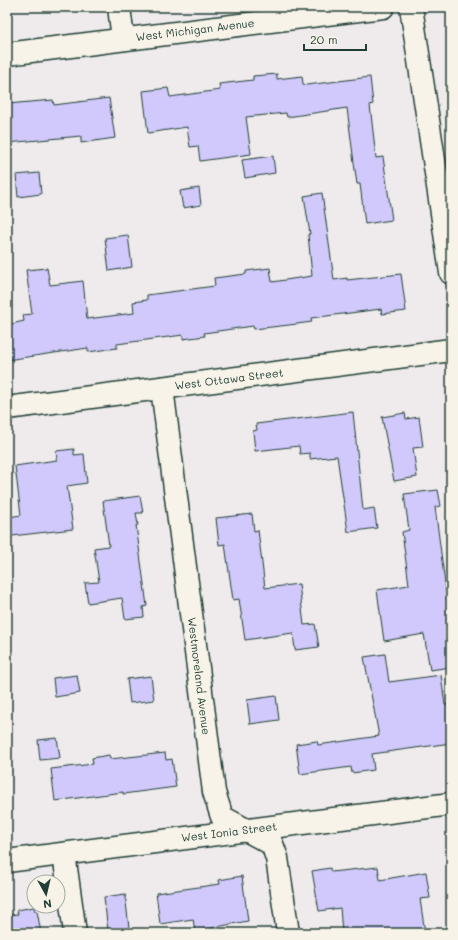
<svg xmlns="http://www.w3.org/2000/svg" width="458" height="940" font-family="Mali,sans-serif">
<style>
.building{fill:#d1c9fb;stroke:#1f3d34}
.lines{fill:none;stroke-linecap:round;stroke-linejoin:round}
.street-casing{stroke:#1f3d34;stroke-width:25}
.secondary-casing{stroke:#1f3d34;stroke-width:25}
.street{stroke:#f7f3e8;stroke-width:22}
.secondary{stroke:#f7f3e8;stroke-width:22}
.labels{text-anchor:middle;stroke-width:4;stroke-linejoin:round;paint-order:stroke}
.street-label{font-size:11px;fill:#1f3d34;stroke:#f7f3e8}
</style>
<rect width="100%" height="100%" fill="#efebec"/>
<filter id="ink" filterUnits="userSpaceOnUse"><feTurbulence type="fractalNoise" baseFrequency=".025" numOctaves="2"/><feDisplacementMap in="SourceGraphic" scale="8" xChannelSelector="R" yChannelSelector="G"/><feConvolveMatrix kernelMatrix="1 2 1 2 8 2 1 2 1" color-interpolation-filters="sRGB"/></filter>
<g filter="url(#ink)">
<g class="building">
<polygon points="277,74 277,79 302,76 303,84 307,85 370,77 373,104 370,105 376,158 383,157 392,220 365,224 360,184 357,184 354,163 347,108 287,117 286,113 246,117 251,154 200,161 198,146 190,147 187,127 148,133 143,91 168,88 170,97 220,90 219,84 253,80 253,76"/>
<polygon points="109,98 115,138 81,143 81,136 7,143 7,104 53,100 54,105"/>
<polygon points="273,156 275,173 245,178 242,160"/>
<polygon points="39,173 41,194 18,197 16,175"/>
<polygon points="199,188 201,205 183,208 180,191"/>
<polygon points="322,193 334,280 347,278 347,280 401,274 406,311 382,314 381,309 311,318 312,322 289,325 254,329 253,326 204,333 205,336 183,339 183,335 117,344 117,348 88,352 88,348 7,360 7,325 24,321 23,315 32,314 26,270 47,268 50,285 83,281 87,319 134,313 133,302 147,300 147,295 215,286 214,278 246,274 246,271 270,268 272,282 312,276 308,234 310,234 304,196"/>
<polygon points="128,235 132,267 109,271 105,238"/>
<polygon points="353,412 363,510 374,508 377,528 348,532 337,456 310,459 310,453 300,454 299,446 255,451 253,431 257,430 256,424"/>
<polygon points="405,413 406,419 419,417 423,447 413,448 417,477 394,481 382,417"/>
<polygon points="74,449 74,455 84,454 87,483 67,486 73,529 12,536 9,517 21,515 15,466 57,460 56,451"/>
<polygon points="438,490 441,506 435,507 451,630 451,667 430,670 424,634 384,641 377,590 409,585 402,532 409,530 404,494"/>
<polygon points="140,496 143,513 136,513 138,525 136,525 147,606 143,607 144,617 125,619 122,598 88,603 85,583 99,582 94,548 109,546 103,501"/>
<polygon points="252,514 254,531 258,530 265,588 299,584 304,625 315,624 319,647 295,650 293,633 245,640 239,599 233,600 225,544 219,545 216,518"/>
<polygon points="385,654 389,682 441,675 445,705 451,705 451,743 372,754 374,770 352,773 351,767 300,774 296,744 317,741 318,745 379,736 364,657"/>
<polygon points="77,675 80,693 55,697 53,678"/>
<polygon points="151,676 154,700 130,703 127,679"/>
<polygon points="276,696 279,720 250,724 247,700"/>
<polygon points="57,738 60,758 40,760 38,740"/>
<polygon points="165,753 166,760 172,759 176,787 123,794 123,792 55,801 51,769 93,764 92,758 109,755 110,759"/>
<polygon points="378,867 380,880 426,872 430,898 420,899 425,933 342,933 340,908 319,911 312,871 330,868 331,872"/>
<polygon points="242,876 248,921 195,931 193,919 160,924 156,893 220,884 219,880"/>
<polygon points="125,894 129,928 108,931 104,897"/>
<polygon points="34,907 35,911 37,911 41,933 7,933 7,919 11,918 10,915 18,914 17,910"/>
</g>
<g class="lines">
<defs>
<g id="street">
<polyline points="119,7 123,39"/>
<polyline points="411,7 451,273"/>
<polyline points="162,388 214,792 222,817 272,844 277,858 288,933"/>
<polyline points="64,854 75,933"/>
<polyline points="7,861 451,804"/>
</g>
<g id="secondary">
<polyline points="7,54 383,7"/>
<polyline points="7,408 451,350"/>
</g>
</defs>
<use href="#street" class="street-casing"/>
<use href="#secondary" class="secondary-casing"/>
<use href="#street" class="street"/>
<use href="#secondary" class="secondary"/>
</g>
</g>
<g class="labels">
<g class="street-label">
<text transform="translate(195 30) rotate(-7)" y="4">West Michigan Avenue</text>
<text transform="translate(229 379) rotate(-7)" y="4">West Ottawa Street</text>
<text transform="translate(199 676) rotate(83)" y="4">Westmoreland Avenue</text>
<text transform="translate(229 832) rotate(-7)" y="4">West Ionia Street</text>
</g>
</g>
<rect width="458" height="940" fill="none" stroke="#f7f3e8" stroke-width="24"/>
<rect x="12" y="12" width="434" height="916" fill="none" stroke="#1f3d34" stroke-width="1.5" filter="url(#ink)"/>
<g transform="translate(46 894) rotate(172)"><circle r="19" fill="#f7f3e8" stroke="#a1aaa0"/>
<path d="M0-3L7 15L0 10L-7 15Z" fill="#1f3d34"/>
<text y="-6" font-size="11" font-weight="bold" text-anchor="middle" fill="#1f3d34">N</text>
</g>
<path d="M304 44v6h62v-6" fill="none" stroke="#1f3d34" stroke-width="2"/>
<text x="310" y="44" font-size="12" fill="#1f3d34" stroke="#f7f3e8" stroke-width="3" paint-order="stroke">20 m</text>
</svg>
